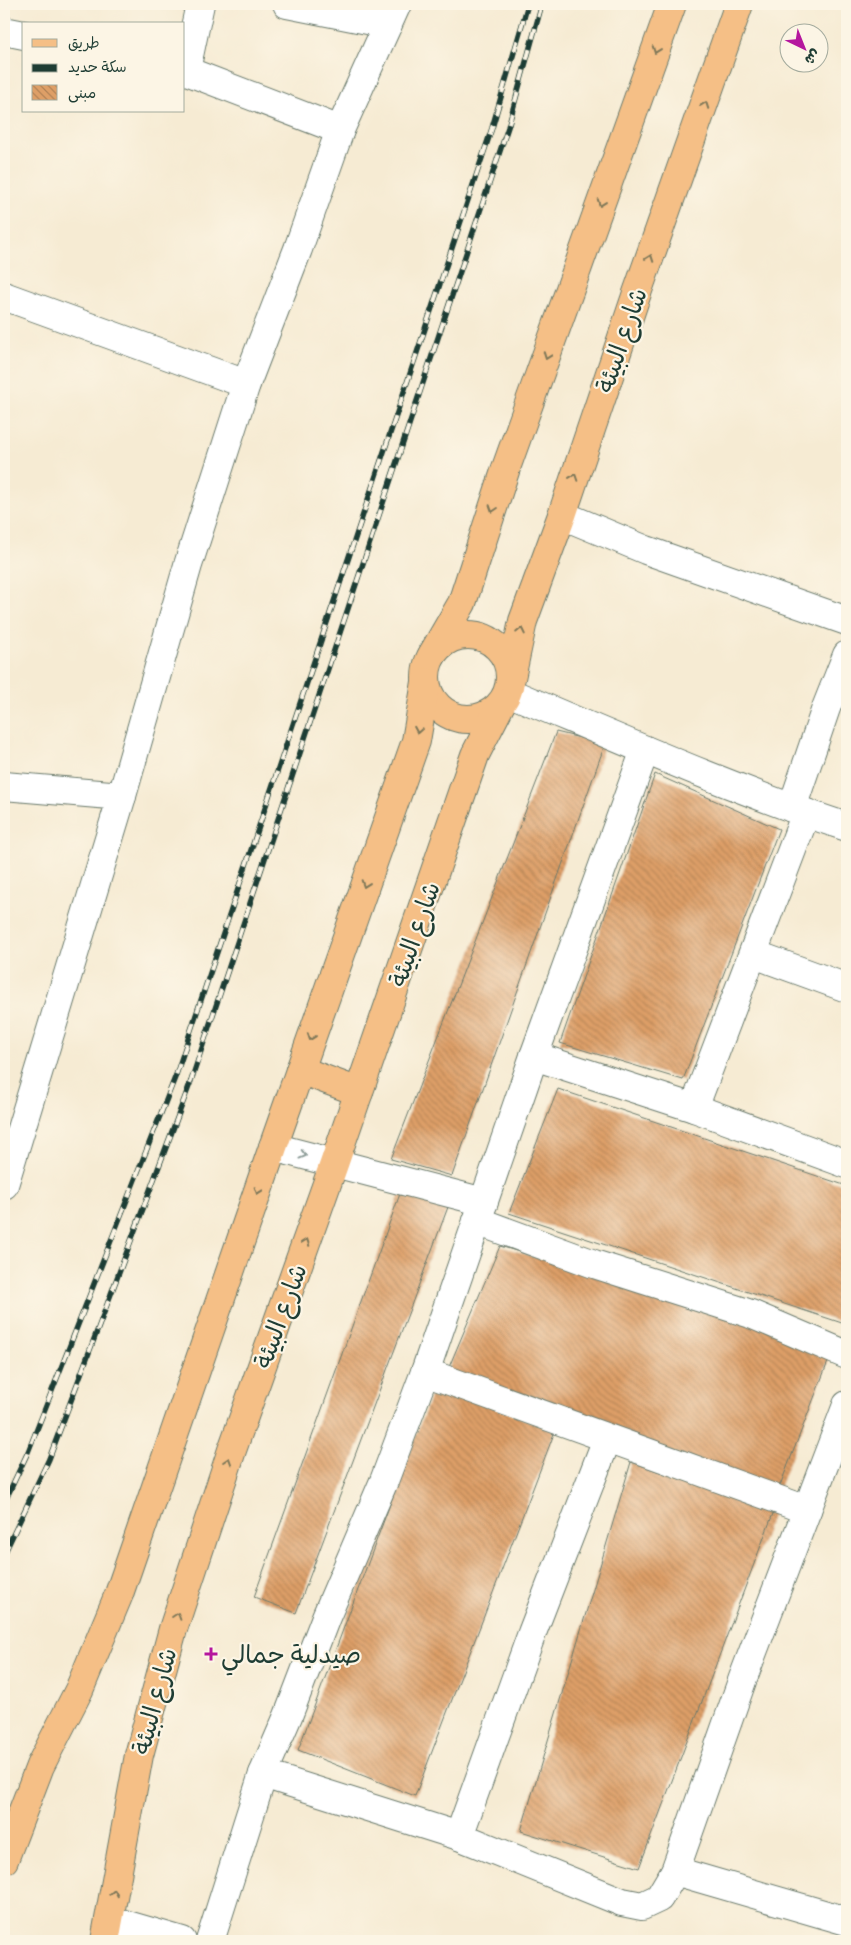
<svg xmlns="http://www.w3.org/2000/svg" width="851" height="1945" font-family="Caveat,'Playpen Sans Arabic',sans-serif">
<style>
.building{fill:url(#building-back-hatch)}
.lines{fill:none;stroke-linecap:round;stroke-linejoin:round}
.minor-casing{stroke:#6a7a6c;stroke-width:30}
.tertiary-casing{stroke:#6a7a6c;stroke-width:30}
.primary-casing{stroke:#6a7a6c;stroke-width:30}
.minor{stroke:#fff;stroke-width:28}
.tertiary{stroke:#fff;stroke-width:28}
.primary{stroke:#f5bf86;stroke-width:28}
.rail-casing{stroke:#1f3d34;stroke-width:5.5}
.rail{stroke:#fcf5e5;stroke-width:4;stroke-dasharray:11;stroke-linecap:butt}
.oneway{stroke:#7f7859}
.oneway2{stroke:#8f9e9a}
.poi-dot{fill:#b5179e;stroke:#fcf5e5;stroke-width:2}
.labels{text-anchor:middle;stroke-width:4.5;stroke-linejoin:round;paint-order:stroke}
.street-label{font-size:25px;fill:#1f3d34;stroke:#fcf5e5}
.poi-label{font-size:25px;fill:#1f3d34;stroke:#fcf5e5;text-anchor:start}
</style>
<defs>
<pattern id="building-back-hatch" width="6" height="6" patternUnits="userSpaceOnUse" patternTransform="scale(1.25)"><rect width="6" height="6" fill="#de9f67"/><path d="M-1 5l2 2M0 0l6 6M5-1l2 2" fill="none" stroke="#b38356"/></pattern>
</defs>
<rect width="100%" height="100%" fill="#fcf5e5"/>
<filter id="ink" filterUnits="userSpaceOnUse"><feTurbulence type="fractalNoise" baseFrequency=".02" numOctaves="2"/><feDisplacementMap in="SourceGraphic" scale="10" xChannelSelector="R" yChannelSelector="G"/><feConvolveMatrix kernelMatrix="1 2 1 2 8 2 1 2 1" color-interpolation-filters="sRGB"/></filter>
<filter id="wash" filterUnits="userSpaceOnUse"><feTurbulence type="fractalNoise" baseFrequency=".0096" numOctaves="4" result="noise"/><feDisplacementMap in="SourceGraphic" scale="20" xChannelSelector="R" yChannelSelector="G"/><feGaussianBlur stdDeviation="1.12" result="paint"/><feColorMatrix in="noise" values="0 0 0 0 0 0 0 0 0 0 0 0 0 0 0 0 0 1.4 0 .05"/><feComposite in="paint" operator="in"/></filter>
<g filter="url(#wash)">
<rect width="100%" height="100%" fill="#f6ebd3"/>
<g id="blocks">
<g class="building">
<polygon points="556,732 605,744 452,1176 391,1159"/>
<polygon points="655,774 779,829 683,1080 560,1043"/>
<polygon points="558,1089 847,1186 847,1319 845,1324 509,1213"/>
<polygon points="401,1191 448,1207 296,1613 254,1597"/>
<polygon points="500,1246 833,1349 779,1488 444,1379"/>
<polygon points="435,1384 555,1431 415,1796 298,1750"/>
<polygon points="631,1462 774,1511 639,1868 521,1831"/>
</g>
</g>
</g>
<g filter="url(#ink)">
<use href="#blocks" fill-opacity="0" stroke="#6a7a6c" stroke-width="1"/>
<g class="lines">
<defs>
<g id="minor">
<polyline points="287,4 388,24"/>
<polyline points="4,31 24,35"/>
<polyline points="184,70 340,130"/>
<polyline points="186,70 200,4"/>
<polyline points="4,296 246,384"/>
<polyline points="562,515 646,550 847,621"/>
<path d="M508 692C620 739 732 789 847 827"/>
<polyline points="4,786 122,796"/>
<polyline points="792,808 826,708 847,655"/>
<polyline points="754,954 847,988"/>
<polyline points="534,1056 694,1108 847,1164"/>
<polyline points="694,1108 806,813"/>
<polyline points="273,1147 484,1202"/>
<polyline points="477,1221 594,1264 751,1314 847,1355"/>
<polyline points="425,1372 807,1510"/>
<polyline points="263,1774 459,1836 622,1902 642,1906 659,1898 675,1871 743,1678 847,1405"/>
<polyline points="459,1836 532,1633 607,1439"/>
<polyline points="675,1871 847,1921"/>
<polyline points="110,1920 182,1941"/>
<polyline points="210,1941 263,1774 288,1716 326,1617 384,1481 425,1372 534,1056 645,750"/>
</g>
<polyline id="tertiary" points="4,1185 122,796 188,565 246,384 298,249 340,130 397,4"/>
<g id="primary">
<circle cx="468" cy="677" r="42"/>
<polyline points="432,655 462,603 506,468 672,4"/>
<polyline points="511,678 523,621 562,515 636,296 739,4"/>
<polyline points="300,1070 359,1092"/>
<polyline points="4,1860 40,1766 79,1690 119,1594 273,1147 416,741 426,682"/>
<polyline points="105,1941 139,1755 173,1629 232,1450 334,1164 475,755 501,704"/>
</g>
</defs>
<use href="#minor" class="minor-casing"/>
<use href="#tertiary" class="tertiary-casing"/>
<use href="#primary" class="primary-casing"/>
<use href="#minor" class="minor"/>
<use href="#tertiary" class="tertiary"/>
<use href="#primary" class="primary"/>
<defs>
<g id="rail">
<polyline points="4,1503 28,1452 176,1075 492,128 528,4"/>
<polyline points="4,1554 49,1459 191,1081 508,127 542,4"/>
</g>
</defs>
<use href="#rail" class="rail-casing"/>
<use href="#rail" class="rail"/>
</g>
<defs><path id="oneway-chevron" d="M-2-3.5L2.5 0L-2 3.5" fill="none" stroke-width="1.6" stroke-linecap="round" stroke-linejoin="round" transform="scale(1.25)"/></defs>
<g class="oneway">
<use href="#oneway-chevron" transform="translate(656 50) rotate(110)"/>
<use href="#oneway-chevron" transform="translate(705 105) rotate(-70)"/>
<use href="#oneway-chevron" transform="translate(601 203) rotate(110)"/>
<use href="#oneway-chevron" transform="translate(650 258) rotate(-70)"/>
<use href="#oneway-chevron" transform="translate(547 356) rotate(110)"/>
<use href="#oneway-chevron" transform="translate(574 477) rotate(-71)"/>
<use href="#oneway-chevron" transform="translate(493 509) rotate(108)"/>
<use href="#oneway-chevron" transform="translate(521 631) rotate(-78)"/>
<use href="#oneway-chevron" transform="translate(418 730) rotate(100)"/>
<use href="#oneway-chevron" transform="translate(365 884) rotate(109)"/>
<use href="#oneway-chevron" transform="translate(311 1037) rotate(109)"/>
<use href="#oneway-chevron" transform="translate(258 1191) rotate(109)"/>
<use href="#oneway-chevron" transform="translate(306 1242) rotate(-70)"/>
<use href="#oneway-chevron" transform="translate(228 1461) rotate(-72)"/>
<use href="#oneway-chevron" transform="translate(177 1616) rotate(-72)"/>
<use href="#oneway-chevron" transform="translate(114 1893) rotate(-80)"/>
</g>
<use class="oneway2" href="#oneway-chevron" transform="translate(303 1155) rotate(15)"/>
</g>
<path class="poi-dot" d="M208.5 1646.5h5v5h5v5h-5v5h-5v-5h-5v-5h5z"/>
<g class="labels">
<g class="street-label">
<text transform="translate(621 340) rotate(-71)" y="9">شارع البيئة</text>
<text transform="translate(414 934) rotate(-71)" y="9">شارع البيئة</text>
<text transform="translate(280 1316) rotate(-70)" y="9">شارع البيئة</text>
<text transform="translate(154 1701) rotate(-75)" y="9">شارع البيئة</text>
</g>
<g class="poi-label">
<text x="221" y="1663">صيدلية جمالي</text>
</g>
</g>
<rect width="851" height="1945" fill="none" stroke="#fcf5e5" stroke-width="20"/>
<rect x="22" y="22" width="162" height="90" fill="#fcf5e5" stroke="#a4ab9e"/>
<rect x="32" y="39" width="25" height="8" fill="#f5bf86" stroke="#a4ab9e"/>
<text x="68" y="48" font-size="15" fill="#1f3d34">طريق</text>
<rect x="32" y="64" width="25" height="8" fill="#1f3d34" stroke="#a4ab9e"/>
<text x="68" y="72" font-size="15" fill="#1f3d34">سكة حديد</text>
<rect x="32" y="85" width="25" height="15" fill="url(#building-back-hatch)" stroke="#a4ab9e"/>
<text x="68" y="98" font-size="15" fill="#1f3d34">مبنى</text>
<g transform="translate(804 48) rotate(137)"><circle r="24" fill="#fcf5e5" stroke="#a4ab9e"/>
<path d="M0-4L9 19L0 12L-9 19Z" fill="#b5179e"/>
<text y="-8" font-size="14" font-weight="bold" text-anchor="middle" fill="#1f3d34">ش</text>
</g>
</svg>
